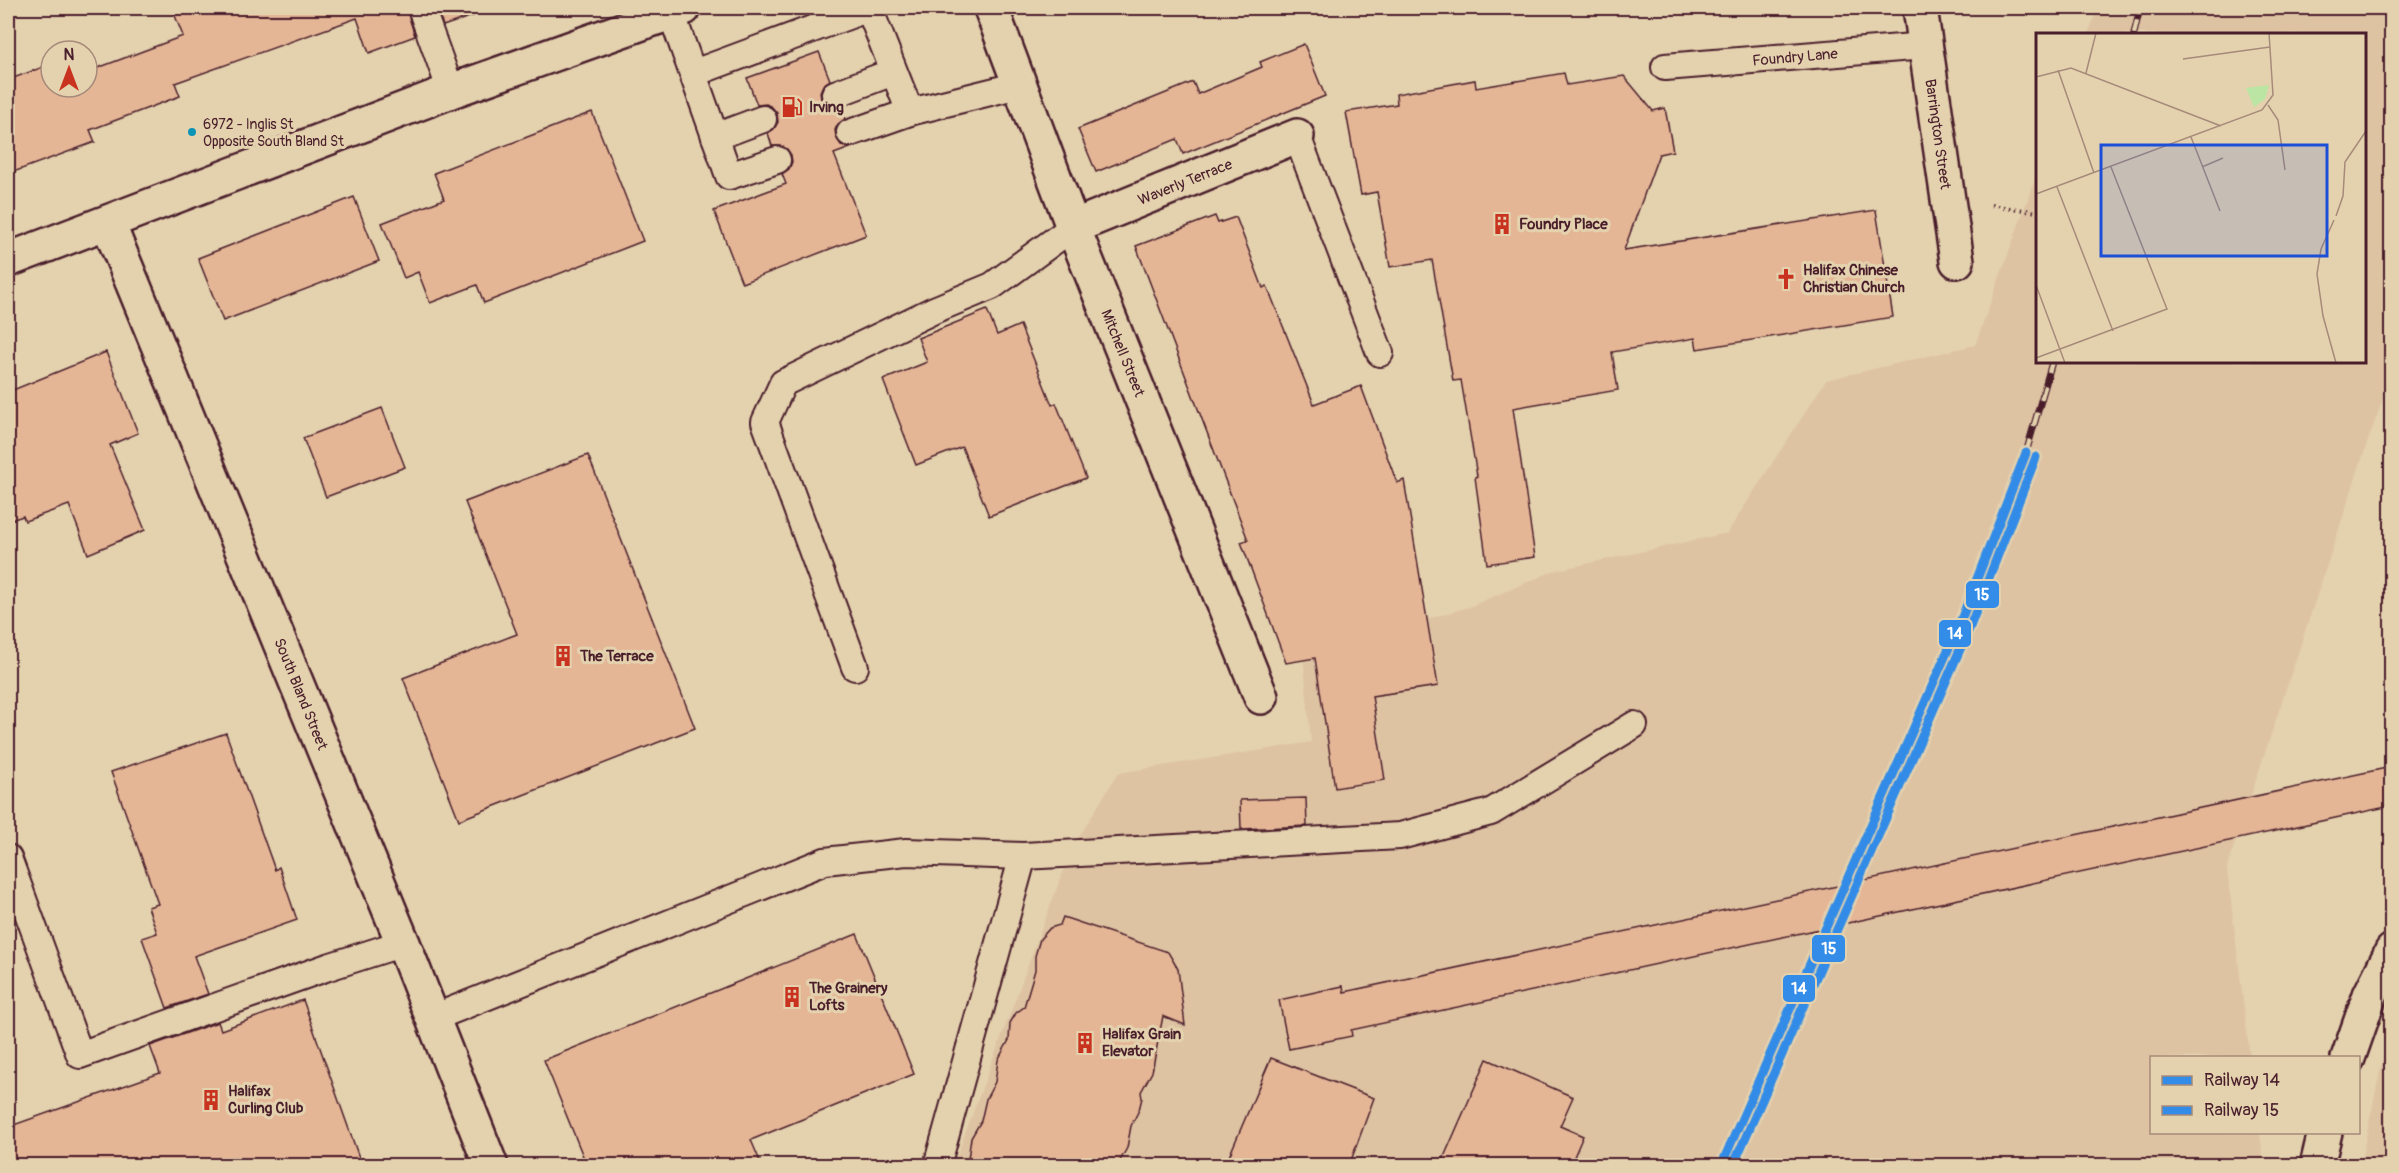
<svg xmlns="http://www.w3.org/2000/svg" width="2399" height="1173" font-family="Pangolin,sans-serif">
<style>
.built{fill:#dec3a3}
.building{fill:#e5b696;stroke:#4a1f2b;stroke-width:1.5}
.lines{fill:none;stroke-linecap:round;stroke-linejoin:round}
.lane-casing{stroke:#4a1f2b;stroke-width:30}
.street-casing{stroke:#4a1f2b;stroke-width:38}
.secondary-casing{stroke:#4a1f2b;stroke-width:38}
.path{stroke:#4a1f2b;stroke-width:4;stroke-dasharray:1.5 4.5;stroke-linecap:butt}
.lane{stroke:#e4d2af;stroke-width:26}
.street{stroke:#e4d2af;stroke-width:33}
.secondary{stroke:#e4d2af;stroke-width:33}
.rail-casing{stroke:#4a1f2b;stroke-width:7}
.rail{stroke:#e4d2af;stroke-width:4.5;stroke-dasharray:14;stroke-linecap:butt}
.rail-1-casing{stroke:#e4d2af;stroke-width:14}
.rail-2-casing{stroke:#e4d2af;stroke-width:14}
.rail-1{stroke:#338ce7;stroke-width:9}
.rail-2{stroke:#338ce7;stroke-width:9}
.bus-dot{fill:#0b94b6;stroke:#e4d2af;stroke-width:2}
.labels{text-anchor:middle;stroke-width:6;stroke-linejoin:round;paint-order:stroke}
.bus-label{font-size:14px;fill:#4a1f2b;stroke:#e4d2af;text-anchor:start}
.street-label{font-size:15px;fill:#4a1f2b;stroke:#e4d2af}
.poi-label{font-size:15px;font-weight:bold;fill:#4a1f2b;stroke:#e4d2af;text-anchor:start}
.inset-road{fill:none;stroke:#a68a7a;stroke-width:1.5}
.view{fill:#1d4ed8;fill-opacity:0.15;stroke:#1d4ed8;stroke-width:3}
.inset-edge{fill:none;stroke:#4a1f2b;stroke-width:3}
.line-badge{stroke:#e4d2af;stroke-width:2}
.badge-label{font-size:16px;text-anchor:middle;font-weight:bold;fill:#fff}
</style>
<rect width="100%" height="100%" fill="#e4d2af"/>
<filter id="ink" filterUnits="userSpaceOnUse"><feTurbulence type="fractalNoise" baseFrequency=".0167" numOctaves="2"/><feDisplacementMap in="SourceGraphic" scale="12" xChannelSelector="R" yChannelSelector="G"/><feConvolveMatrix kernelMatrix="1 2 1 2 8 2 1 2 1" color-interpolation-filters="sRGB"/></filter>
<g filter="url(#ink)">
<g class="built">
<polygon points="2098,8 2391,8 2391,377 2367,444 2227,868 2250,1057 2152,1058 2152,1132 2260,1133 2264,1165 953,1166 1071,850 1118,773 1311,742 1303,654 1469,607 1553,571 1727,533 1826,380 1975,345 2037,174 2038,362 2364,362 2364,34 2088,34"/>
<polygon points="2391,1046 2391,1165 2360,1165 2383,1057"/>
</g>
<g class="building">
<polygon points="172,8 406,8 415,36 369,53 357,18 175,83 180,96 90,130 95,142 8,174 8,80 51,64 51,87 87,87 86,51 89,50 95,69 183,36"/>
<polygon points="437,8 480,8 481,13 443,26"/>
<polygon points="1304,44 1325,96 1183,154 1177,139 1096,172 1078,129 1193,82 1198,94 1262,67 1260,62"/>
<polygon points="819,52 830,80 823,85 820,92 821,99 826,106 833,109 840,108 845,119 838,124 835,130 836,137 841,145 850,148 834,154 866,235 742,283 714,211 786,184 782,174 789,169 792,162 791,155 787,149 781,146 772,146 768,133 774,129 778,122 777,113 772,107 766,104 757,105 747,78"/>
<polygon points="1564,73 1567,85 1624,76 1653,111 1665,108 1673,151 1659,154 1624,250 1876,210 1893,317 1697,349 1695,338 1612,352 1618,390 1513,408 1535,557 1487,564 1475,477 1477,476 1461,380 1453,381 1432,260 1390,267 1377,192 1361,195 1346,112 1397,104 1396,94 1475,80 1476,88"/>
<polygon points="592,112 643,241 484,303 477,285 430,303 418,272 404,278 382,223 444,199 434,173"/>
<polygon points="354,197 379,261 223,321 198,258"/>
<polygon points="1215,216 1218,223 1236,217 1263,288 1267,286 1314,404 1361,386 1397,483 1404,480 1438,686 1372,696 1385,780 1335,788 1315,658 1286,663 1241,542 1248,540 1136,246"/>
<polygon points="987,310 997,335 1020,325 1052,405 1056,403 1086,478 989,516 962,447 916,465 883,380 927,362 918,338"/>
<polygon points="106,352 138,433 110,445 145,530 88,554 69,505 25,521 23,516 8,521 8,392"/>
<polygon points="382,408 405,467 326,497 303,438"/>
<polygon points="588,455 695,728 459,820 403,678 517,634 465,502"/>
<polygon points="226,733 275,870 279,867 297,920 194,956 208,994 167,1008 142,938 157,933 148,907 158,904 111,772"/>
<polygon points="2391,767 2391,806 1351,1030 1352,1036 1289,1049 1279,1000 1343,986 1344,992"/>
<polygon points="1306,798 1307,826 1241,829 1240,800"/>
<polygon points="1063,917 1168,952 1178,969 1185,1025 1163,1016 1152,1072 1141,1092 1142,1098 1139,1110 1131,1126 1127,1148 1117,1166 967,1166 971,1138 981,1121 986,1099 995,1082 998,1060 1009,1040 1010,1023 1016,1013 1024,1007 1035,970 1035,956 1040,939 1050,928 1060,925"/>
<polygon points="857,934 914,1074 751,1140 762,1166 587,1166 544,1060"/>
<polygon points="303,1000 362,1166 8,1166 8,1127 160,1073 150,1046 218,1022 221,1030"/>
<polygon points="1271,1058 1374,1098 1349,1166 1225,1166"/>
<polygon points="1487,1059 1573,1097 1560,1126 1583,1136 1570,1166 1440,1166"/>
</g>
<g class="lines">
<defs>
<g id="lane">
<polyline points="421,8 451,91"/>
<polyline points="869,8 910,112 1019,85"/>
<polyline points="671,12 729,176 777,160"/>
<polyline points="1665,67 1925,46"/>
<polyline points="694,73 869,8"/>
<polyline points="835,94 893,72"/>
<polyline points="850,133 910,112"/>
<polyline points="1297,136 1380,353"/>
<polyline points="715,137 763,119"/>
<polyline points="855,667 765,422 783,383 934,310 992,286 1073,227"/>
<polyline points="8,858 80,1055 328,967 403,943"/>
<polyline points="433,1018 825,861 906,852 1023,856 1400,836 1491,812 1634,725"/>
<polyline points="937,1166 1023,856"/>
</g>
<g id="street">
<polyline points="991,8 1073,227 1261,697"/>
<polyline points="1920,8 1957,261"/>
<polyline points="108,223 403,943 491,1166"/>
<polyline points="1073,227 1297,136"/>
<polyline points="2348,1058 2370,995 2392,951"/>
<polyline points="2317,1166 2325,1132"/>
</g>
<polyline id="secondary" points="8,260 451,91 684,8"/>
</defs>
<use href="#lane" class="lane-casing"/>
<use href="#street" class="street-casing"/>
<use href="#secondary" class="secondary-casing"/>
<polyline class="path" points="1991,205 2038,212"/>
<use href="#lane" class="lane"/>
<use href="#street" class="street"/>
<use href="#secondary" class="secondary"/>
<defs>
<g id="rail">
<polyline points="2134,34 2140,8"/>
<polyline points="2026,453 2052,362"/>
</g>
</defs>
<use href="#rail" class="rail-casing"/>
<use href="#rail" class="rail"/>
<defs>
<polyline id="rail-1" points="1721,1166 1959,625 2026,453"/>
<polyline id="rail-2" points="1733,1166 1969,629 2036,457"/>
</defs>
<use href="#rail-1" class="rail-1-casing"/>
<use href="#rail-2" class="rail-2-casing"/>
<use href="#rail-1" class="rail-1"/>
<use href="#rail-2" class="rail-2"/>
</g>
</g>
<defs>
<symbol id="fuel-bare" viewBox="-9 -9 18 18"><path d="M-5.5-6h7V0h2V4h1.3V-2.5L3-4.5l.8-.8L6-3V5H2.5V1h-1V6h-7ZM-4.2-4.7v3.2H.2V-4.7Z" fill="#c8321e" stroke="#e4d2af" stroke-width="2.5" paint-order="stroke"/></symbol>
<symbol id="building-bare" viewBox="-9 -9 18 18"><path d="M-4-6H4V6H1V3H-1V6H-4ZM-2.5-4.3h1.7v1.8h-1.7ZM.8-4.3h1.7v1.8H.8ZM-2.5-1h1.7V.8h-1.7ZM.8-1h1.7V.8H.8Z" fill="#c8321e" stroke="#e4d2af" stroke-width="2.5" paint-order="stroke"/></symbol>
<symbol id="church-bare" viewBox="-9 -9 18 18"><path d="M-1.2-6h2.4v3.5h3.3v2.4h-3.3V6h-2.4V-.1h-3.3v-2.4h3.3Z" fill="#c8321e" stroke="#e4d2af" stroke-width="2.5" paint-order="stroke"/></symbol>
</defs>
<g fill-rule="evenodd">
<use href="#fuel-bare" x="777" y="92" width="30" height="30"/>
<use href="#building-bare" x="1487" y="209" width="30" height="30"/>
<use href="#church-bare" x="1771" y="264" width="30" height="30"/>
<use href="#building-bare" x="548" y="641" width="30" height="30"/>
<use href="#building-bare" x="777" y="982" width="30" height="30"/>
<use href="#building-bare" x="1070" y="1028" width="30" height="30"/>
<use href="#building-bare" x="196" y="1085" width="30" height="30"/>
</g>
<circle class="bus-dot" cx="192" cy="132" r="5"/>
<g class="labels">
<g class="bus-label">
<text x="203" y="129">6972 - Inglis St<tspan x="203" dy="17">Opposite South Bland St</tspan></text>
</g>
<g class="street-label">
<text transform="translate(1795 57) rotate(-5)" y="5">Foundry Lane</text>
<text transform="translate(1938 134) rotate(82)" y="5">Barrington Street</text>
<text transform="translate(1185 182) rotate(-22)" y="5">Waverly Terrace</text>
<text transform="translate(1123 353) rotate(68)" y="5">Mitchell Street</text>
<text transform="translate(301 694) rotate(68)" y="5">South Bland Street</text>
</g>
<g class="poi-label">
<text x="809" y="112">Irving</text>
<text x="1519" y="229">Foundry Place</text>
<text x="1803" y="275">Halifax Chinese<tspan x="1803" dy="17">Christian Church</tspan></text>
<text x="580" y="661">The Terrace</text>
<text x="809" y="993">The Grainery<tspan x="809" dy="17">Lofts</tspan></text>
<text x="1102" y="1039">Halifax Grain<tspan x="1102" dy="17">Elevator</tspan></text>
<text x="228" y="1096">Halifax<tspan x="228" dy="17">Curling Club</tspan></text>
</g>
</g>
<g transform="translate(2036 33)">
<rect width="330" height="330" fill="#e4d2af"/>
<path d="M233 52 229 66 218 74 210 55Z" fill="#bae5a2"/>
<path class="inset-road" d="M147 26 234 14M22 37 58 140M50 40 60 0M0 44 35 35 185 93M232 72 242 87 249 137M155 104 184 178M166 134 187 125M21 154 77 298M0 161 226 77 237 62 233 0M300 183 307 163 309 129 330 98M298 187 285 216 281 241 287 283 300 330M0 252 29 330M0 325 131 276 75 134"/>
<path class="view" d="M65 112H291V223H65Z"/>
<rect width="330" height="330" class="inset-edge"/>
</g>
<g class="line-badge">
<rect x="1965" y="580" width="35" height="29" rx="6" fill="#338ce7"/>
<rect x="1938" y="619" width="34" height="29" rx="6" fill="#338ce7"/>
<rect x="1811" y="934" width="35" height="29" rx="6" fill="#338ce7"/>
<rect x="1782" y="974" width="34" height="29" rx="6" fill="#338ce7"/>
</g>
<g class="badge-label">
<text x="1982" y="600">15</text>
<text x="1955" y="639">14</text>
<text x="1829" y="954">15</text>
<text x="1799" y="994">14</text>
</g>
<rect width="2399" height="1173" fill="none" stroke="#e4d2af" stroke-width="30"/>
<rect x="15" y="15" width="2369" height="1143" fill="none" stroke="#4a1f2b" stroke-width="2" filter="url(#ink)"/>
<rect x="2150" y="1056" width="210" height="78" fill="#e4d2af" stroke="#a68a7a" stroke-width="1.5"/>
<rect x="2162" y="1076" width="30" height="9" fill="#338ce7" stroke="#a68a7a" stroke-width="1.5"/>
<text x="2204" y="1086" font-size="18" fill="#4a1f2b">Railway 14</text>
<rect x="2162" y="1106" width="30" height="9" fill="#338ce7" stroke="#a68a7a" stroke-width="1.5"/>
<text x="2204" y="1116" font-size="18" fill="#4a1f2b">Railway 15</text>
<g transform="translate(69 69)"><circle r="28" fill="#e4d2af" stroke="#a68a7a" stroke-width="1.5"/>
<path d="M0-4.5L10 22L0 15L-10 22Z" fill="#c8321e"/>
<text y="-9" font-size="16" font-weight="bold" text-anchor="middle" fill="#4a1f2b">N</text>
</g>
</svg>
